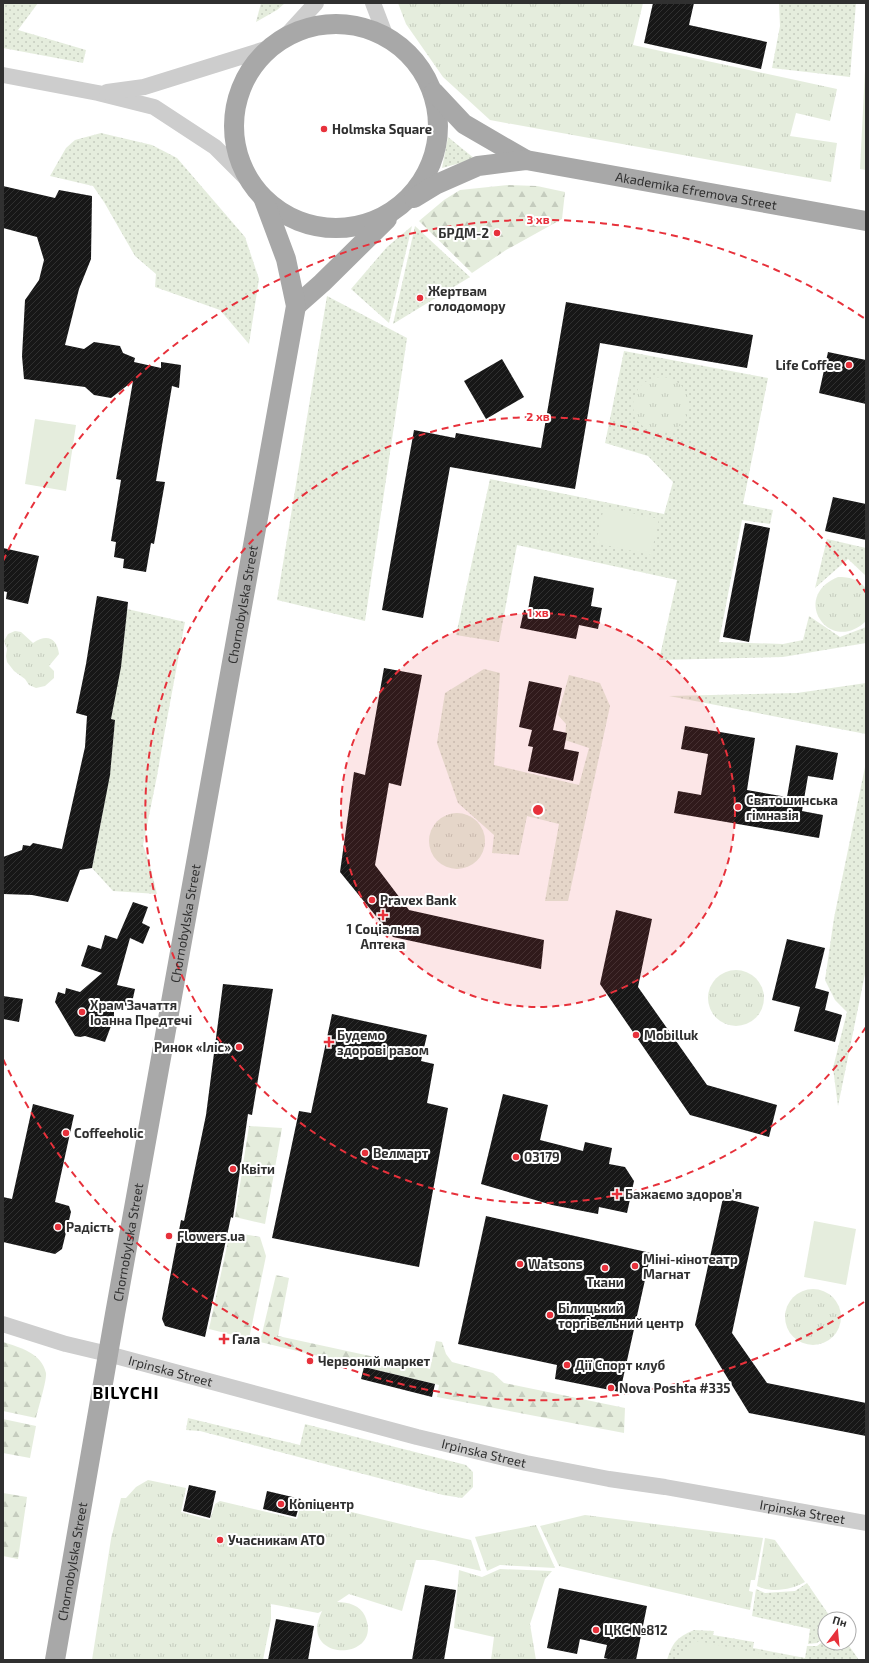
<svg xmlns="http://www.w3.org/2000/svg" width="869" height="1663" font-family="'Exo 2',sans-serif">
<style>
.grass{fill:url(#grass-dots)}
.forest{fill:url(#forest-firs)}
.park{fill:url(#park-tufts)}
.pitch{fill:#e5eddd}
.building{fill:url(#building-hatch)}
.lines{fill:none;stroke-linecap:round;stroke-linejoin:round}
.minor{stroke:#cdcdcd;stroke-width:16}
.major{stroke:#a8a8a8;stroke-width:20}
.ring{fill:none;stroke:#e7313b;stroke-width:2;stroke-dasharray:7 5}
.poi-dot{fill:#e7313b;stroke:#fff;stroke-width:1.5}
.labels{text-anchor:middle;stroke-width:4;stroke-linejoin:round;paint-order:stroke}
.poi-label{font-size:13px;font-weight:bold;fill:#303030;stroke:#fff;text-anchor:start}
.street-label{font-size:13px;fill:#303030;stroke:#fff}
.district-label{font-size:17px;font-weight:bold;letter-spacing:1px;fill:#000;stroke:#fff}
.centre{fill:#e7313b;stroke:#fff;stroke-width:2}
.ring-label{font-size:12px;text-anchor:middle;font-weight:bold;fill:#e7313b;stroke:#fff;stroke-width:4;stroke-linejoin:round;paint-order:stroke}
</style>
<defs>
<pattern id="grass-dots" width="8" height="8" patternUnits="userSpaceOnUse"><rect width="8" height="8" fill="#e5eddd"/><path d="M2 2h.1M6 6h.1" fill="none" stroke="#c5ccbe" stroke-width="1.8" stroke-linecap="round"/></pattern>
<pattern id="forest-firs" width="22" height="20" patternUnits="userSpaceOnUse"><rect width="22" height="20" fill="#e5eddd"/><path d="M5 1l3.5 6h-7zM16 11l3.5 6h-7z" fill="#c5ccbe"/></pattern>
<pattern id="park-tufts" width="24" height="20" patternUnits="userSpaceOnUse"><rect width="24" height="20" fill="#e5eddd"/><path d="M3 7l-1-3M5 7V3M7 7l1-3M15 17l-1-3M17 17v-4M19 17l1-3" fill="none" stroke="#c5ccbe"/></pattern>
<pattern id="building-hatch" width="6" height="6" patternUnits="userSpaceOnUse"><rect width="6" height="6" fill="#171717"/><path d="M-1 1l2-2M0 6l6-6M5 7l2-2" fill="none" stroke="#303030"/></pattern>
</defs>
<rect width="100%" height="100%" fill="#fff"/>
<g class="grass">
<polygon points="3,3 38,3 18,30 86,50 83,63 3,48"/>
<polygon points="261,3 285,3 277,10 256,22"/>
<polygon points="779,3 856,3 850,77 772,68 780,26"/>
<polygon points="101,133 152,145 177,158 245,237 259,279 249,344 220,310 155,287 156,274 135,256 104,202 93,186 50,176 66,148 75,140"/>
<polygon points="448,137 475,159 442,168"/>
<polygon points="412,226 389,323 351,289 387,247"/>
<polygon points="415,226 470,277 393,324"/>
<polygon points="327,296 407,338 365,621 277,600"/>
<polygon points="624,351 768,378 743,504 773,510 770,524 742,520 719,642 783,644 803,640 809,616 840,637 866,627 866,643 783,657 659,660 677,580 517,545 499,642 456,635 490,479 664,514 673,482 648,456 605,443"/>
<polygon points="827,539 866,548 866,576 848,559 815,588"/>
<path d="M127 609 185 622 165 730 157 776 143 845 149 862 157 894 113 891 92 868C102 819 111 771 115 721L111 719 123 647Z"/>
<polygon points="484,669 500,673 494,765 579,785 589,748 565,740 566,724 558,715 569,675 600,683 610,706 568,901 545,901 559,824 527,816 519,855 492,853 494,835 458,803 437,743 445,693"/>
<polygon points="866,683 866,734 669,696 797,693"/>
<polygon points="866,762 866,969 838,1106 833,1068 847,1012 835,1000 825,980 834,918"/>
<polygon points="188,1418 300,1445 305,1424 466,1465 473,1472 473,1487 462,1498 443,1495 200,1431 186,1430"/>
<polygon points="807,1583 831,1618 825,1619 825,1637 817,1643 808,1644 810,1629 752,1616 756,1589 765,1593 795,1591"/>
<path d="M694 1630 714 1631 713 1635 754 1642 753 1648 805 1658 807 1646H817L825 1640V1643H847L859 1660H667C673 1642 676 1638 694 1630Z"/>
</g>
<g class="forest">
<polygon points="508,185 537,186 565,192 562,219 506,250 472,273 419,221 444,200 460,190"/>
<polygon points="249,1126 282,1128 265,1224 235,1217"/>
<polygon points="230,1232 260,1237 266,1256 249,1339 209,1329"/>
<polygon points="276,1275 289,1278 278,1336 430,1369 436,1341 442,1342 446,1354 452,1362 493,1373 504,1383 625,1408 624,1433 437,1397 439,1385 260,1342"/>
<path d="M3 1342C19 1347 42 1353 46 1373 47 1380 38 1409 36 1418L3 1411Z"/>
<polygon points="3,1419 36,1426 30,1458 3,1453"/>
<polygon points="3,1493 27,1497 18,1559 3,1556"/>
</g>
<g class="park">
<polygon points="398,3 643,3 633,45 837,89 830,121 796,113 790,136 837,143 831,182 490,120 443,77 406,24"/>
<polygon points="866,51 866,170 860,169"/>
<circle cx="661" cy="405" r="28"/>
<path d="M838 577C850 577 857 579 866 588V621C830 656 789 597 838 577Z"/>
<path d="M15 631 21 632 33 643C46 634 57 637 59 654L49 666 54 671V678L45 686 36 688 29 685 25 679 14 671 7 662 6 656 7 649 4 641 8 634Z"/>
<circle cx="457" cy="841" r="28"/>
<circle cx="736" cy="998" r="28"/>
<circle cx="813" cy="1317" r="28"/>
<path d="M148 1480 186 1488 181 1512 210 1520 215 1504 220 1501 297 1519 302 1500 409 1526 471 1540 481 1571 434 1560H416L402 1611 349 1594 337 1602C348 1602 360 1605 365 1616 385 1662 296 1663 322 1611L318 1613 271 1604V1619L263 1660H92L111 1539 121 1498H126L136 1487Z"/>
<polygon points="585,1515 763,1538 755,1580 751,1580 749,1591 753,1592 750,1610 559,1566 540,1526"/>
<polygon points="536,1525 555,1568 500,1565 487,1571 475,1537"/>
<path d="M765 1538 775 1540 805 1582C791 1590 772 1593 757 1586Z"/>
<polygon points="500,1569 552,1571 545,1579 530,1624 536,1660 491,1660 494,1637 454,1628 459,1570 482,1577"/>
</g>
<g class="pitch">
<polygon points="35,419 76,425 66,491 25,484"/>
<polygon points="604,507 659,519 651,555 596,543"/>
<polygon points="814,1221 856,1229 846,1285 804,1277"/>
<polygon points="698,1641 792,1660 677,1660 678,1657"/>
</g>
<g class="building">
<polygon points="653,3 694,3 689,25 767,42 761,69 644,43"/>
<polygon points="3,186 55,198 59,190 92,196 91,259 79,289 65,345 84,349 94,342 120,346 123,353 135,358 134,362 161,368 161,362 181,365 179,388 172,386 156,481 165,482 154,544 151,543 146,572 123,568 124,559 114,557 116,542 111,541 121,480 116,479 133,381 111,398 94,395 85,387 24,379 22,356 25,300 39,280 44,260 37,237 3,228"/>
<polygon points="566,302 753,335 747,368 600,343 575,489 450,467 423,618 382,610 414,430 455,438 456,433 541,448"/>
<polygon points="828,352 866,360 866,404 819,393"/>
<polygon points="502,359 524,397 486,419 464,381"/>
<polygon points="833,497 866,504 866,540 825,531"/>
<polygon points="745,523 770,528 749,642 723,637"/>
<polygon points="3,548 39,556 28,604 6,599 7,592 3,591"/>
<polygon points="534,576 594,588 591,606 602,608 598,629 579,625 576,639 520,628 524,610 528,610"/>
<polygon points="97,596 128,602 121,667 111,719 115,720 110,775 92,868 80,870 68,902 32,895 3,894 3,857 22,850 23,845 30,846 33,843 62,849 85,747 87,716 76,713 86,664"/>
<polygon points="384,668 422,675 401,786 389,783 375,865 409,910 544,940 541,969 393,937 340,872 354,772 365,775"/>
<polygon points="529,681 562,688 553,730 567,733 564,749 579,752 573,781 528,771 533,747 528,746 532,730 519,727"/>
<polygon points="685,726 755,738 747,790 787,797 796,745 838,753 833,780 808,776 802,811 823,815 819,838 674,813 678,791 701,795 708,754 681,749"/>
<polygon points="133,902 148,907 142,923 150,927 143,944 130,938 117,985 135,989 131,1007 114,1003 114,1018 105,1042 85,1036 80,1037 75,1036 55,1002 58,992 65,994 66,988 80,992 102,973 81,966 88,945 101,949 105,935 117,939"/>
<polygon points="616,910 652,919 638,987 707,1085 777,1105 769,1137 690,1115 600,984"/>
<polygon points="787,939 825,948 815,988 829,992 825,1010 842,1015 835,1042 794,1031 800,1007 772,1000"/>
<polygon points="223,984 273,989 252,1115 248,1114 233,1218 231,1217 205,1337 165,1326 162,1319 181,1220 184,1221 206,1115"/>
<polygon points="3,996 23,999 19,1022 3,1019"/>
<polygon points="332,1014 427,1035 421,1061 434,1064 427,1103 448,1108 419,1267 272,1238 299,1111 311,1113"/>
<polygon points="503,1094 548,1105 540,1140 583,1151 585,1142 612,1148 609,1164 625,1167 634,1181 627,1213 599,1207 598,1214 552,1205 481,1184"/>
<polygon points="33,1104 74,1115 55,1202 69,1206 71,1212 62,1249 55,1254 3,1242 3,1197 12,1199"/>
<polygon points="723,1198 759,1207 732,1333 767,1383 866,1403 866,1436 749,1413 695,1325"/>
<polygon points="486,1216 651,1253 620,1392 555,1379 557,1365 458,1344"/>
<polygon points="364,1367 435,1384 432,1397 361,1379"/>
<polygon points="189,1485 216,1491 210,1518 183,1511"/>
<polygon points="267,1491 301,1499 296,1517 263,1509"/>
<polygon points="425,1585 456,1590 444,1660 412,1660"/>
<polygon points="559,1588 647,1606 636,1660 612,1660 604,1658 607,1645 580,1639 577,1654 547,1648"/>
<polygon points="276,1619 314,1626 308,1660 268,1660"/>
</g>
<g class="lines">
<g class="minor">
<polyline points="373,3 386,37"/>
<polyline points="285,37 316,3"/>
<polyline points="3,75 98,93 154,107 215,147 247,179"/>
<polyline points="107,92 144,87 269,48"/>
<path id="s1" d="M3 1324 66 1344 108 1354 417 1437 526 1463 609 1479 665 1487 866 1523"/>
</g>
<g class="major">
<circle cx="336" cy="126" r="102"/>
<polyline points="434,92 464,124 526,160"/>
<path id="s2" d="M414 198 437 184 478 166 526 160 866 221"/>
<polyline points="296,306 322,283 387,219"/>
<path id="s3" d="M55 1660 115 1314 296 306 286 259 264 200"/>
</g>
</g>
<circle cx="538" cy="810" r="197" fill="#e7313b" fill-opacity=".12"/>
<g class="ring">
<circle cx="538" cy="810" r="197"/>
<path d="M866 1027A393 393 0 1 1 866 593"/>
<path d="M864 1302A590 590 0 0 1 3 1059M3 561A590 590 0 0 1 864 318"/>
</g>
<g class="poi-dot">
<circle cx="324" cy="129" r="4"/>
<circle cx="497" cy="233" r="4"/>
<circle cx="420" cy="298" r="4"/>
<circle cx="849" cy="365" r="4"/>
<circle cx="738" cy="807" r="4"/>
<circle cx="372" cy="900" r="4"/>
<path d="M381 909h4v4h4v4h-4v4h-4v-4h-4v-4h4z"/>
<circle cx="82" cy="1012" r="4"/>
<circle cx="636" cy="1035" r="4"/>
<path d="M327 1036h4v4h4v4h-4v4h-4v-4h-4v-4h4z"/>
<circle cx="239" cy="1047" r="4"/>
<circle cx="66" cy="1133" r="4"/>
<circle cx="365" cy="1153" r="4"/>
<circle cx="516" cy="1157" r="4"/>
<circle cx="233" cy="1169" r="4"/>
<path d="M615 1188h4v4h4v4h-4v4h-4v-4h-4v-4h4z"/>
<circle cx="58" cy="1227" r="4"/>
<circle cx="169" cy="1236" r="4"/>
<circle cx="520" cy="1264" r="4"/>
<circle cx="635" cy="1266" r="4"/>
<circle cx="605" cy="1268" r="4"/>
<circle cx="550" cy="1315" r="4"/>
<path d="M222 1333h4v4h4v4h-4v4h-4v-4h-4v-4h4z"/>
<circle cx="310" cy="1361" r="4"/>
<circle cx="567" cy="1365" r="4"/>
<circle cx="611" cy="1388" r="4"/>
<circle cx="281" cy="1504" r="4"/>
<circle cx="220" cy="1540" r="4"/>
<circle cx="596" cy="1630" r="4"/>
</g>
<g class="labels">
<g class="poi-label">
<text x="332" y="134">Holmska Square</text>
<text x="489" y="238" text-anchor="end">БРДМ-2</text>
<text x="428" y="296">Жертвам<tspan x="428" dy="15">голодомору</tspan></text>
<text x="841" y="370" text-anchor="end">Life Coffee</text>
<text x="746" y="805">Святошинська<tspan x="746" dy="15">гімназія</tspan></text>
<text x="380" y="905">Pravex Bank</text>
<text x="383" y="934" text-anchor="middle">1 Соціальна<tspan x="383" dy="15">Аптека</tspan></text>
<text x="90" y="1010">Храм Зачаття<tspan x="90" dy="15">Іоанна Предтечі</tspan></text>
<text x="337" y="1040">Будемо<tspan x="337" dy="15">здорові разом</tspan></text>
<text x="644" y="1040">Mobilluk</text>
<text x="231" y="1052" text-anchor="end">Ринок «Іліс»</text>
<text x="74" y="1138">Coffeeholic</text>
<text x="373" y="1158">Велмарт</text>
<text x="524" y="1162">03179</text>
<text x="241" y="1174">Квіти</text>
<text x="625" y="1199">Бажаємо здоровʼя</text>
<text x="66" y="1232">Радість</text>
<text x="177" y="1241">Flowers.ua</text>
<text x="643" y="1264">Міні-кінотеатр<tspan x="643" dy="15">Магнат</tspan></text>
<text x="528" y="1269">Watsons</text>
<text x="605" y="1287" text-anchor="middle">Ткани</text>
<text x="558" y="1313">Білицький<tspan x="558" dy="15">торгівельний центр</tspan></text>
<text x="232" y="1344">Гала</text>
<text x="318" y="1366">Червоний маркет</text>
<text x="575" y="1370">Дії Спорт клуб</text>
<text x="619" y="1393">Nova Poshta #335</text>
<text x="289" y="1509">Копіцентр</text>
<text x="228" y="1545">Учасникам АТО</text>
<text x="604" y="1635">ЦКС №812</text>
</g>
<g class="street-label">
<text dy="5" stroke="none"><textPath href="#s2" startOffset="293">Akademika Efremova Street</textPath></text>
<text dy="5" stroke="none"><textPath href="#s3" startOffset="1072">Chornobylska Street</textPath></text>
<text dy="5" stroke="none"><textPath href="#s3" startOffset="748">Chornobylska Street</textPath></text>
<text dy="5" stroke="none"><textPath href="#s3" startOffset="424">Chornobylska Street</textPath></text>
<text dy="5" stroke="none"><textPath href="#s1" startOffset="174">Irpinska Street</textPath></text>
<text dy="5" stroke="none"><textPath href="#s1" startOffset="498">Irpinska Street</textPath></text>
<text dy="5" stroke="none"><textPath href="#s1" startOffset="822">Irpinska Street</textPath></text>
<text dy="5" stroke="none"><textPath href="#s3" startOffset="100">Chornobylska Street</textPath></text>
</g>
<g class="district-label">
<text x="126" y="1399">BILYCHI</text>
</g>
</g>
<circle cx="538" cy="810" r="6" class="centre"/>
<g class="ring-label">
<text x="538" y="224">3 хв</text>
<text x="538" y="421">2 хв</text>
<text x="538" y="617">1 хв</text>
</g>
<rect width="869" height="1663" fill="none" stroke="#303030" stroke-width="8"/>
<g transform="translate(837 1631) rotate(16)"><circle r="19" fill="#ffffff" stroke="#acacac"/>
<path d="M0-3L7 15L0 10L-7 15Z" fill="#e7313b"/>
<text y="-6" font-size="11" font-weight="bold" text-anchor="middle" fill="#303030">Пн</text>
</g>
</svg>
